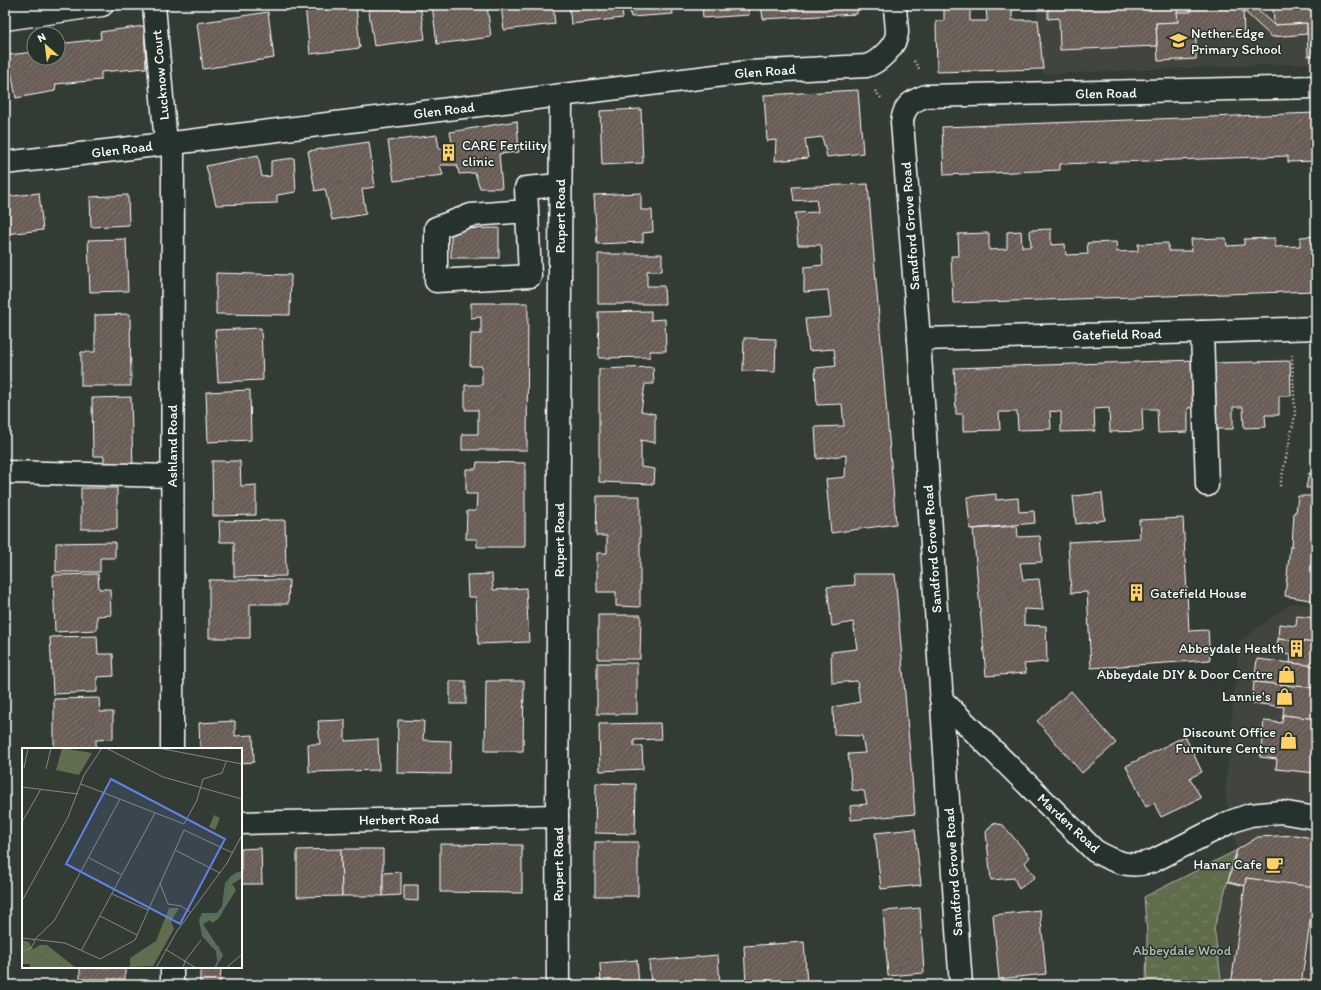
<svg xmlns="http://www.w3.org/2000/svg" width="1321" height="990" font-family="Itim,sans-serif">
<style>
.built{fill:#43453e}
.forest{fill:url(#forest-crowns);stroke:#b0b6a6}
.building{fill:url(#building-hatch);stroke:#fff}
.lines{fill:none;stroke-linecap:round;stroke-linejoin:round}
.minor-casing{stroke:#fff;stroke-width:25}
.path{stroke:#fff;stroke-width:2.5;stroke-dasharray:1 3;stroke-linecap:butt}
.minor{stroke:#26332d;stroke-width:22}
.labels{text-anchor:middle;stroke-width:3;stroke-linejoin:round;paint-order:stroke}
.poi-label{font-size:14px;fill:#fff;stroke:#26332d;text-anchor:end}
.street-label{font-size:14px;fill:#fff;stroke:#26332d}
.park-label{font-size:14px;fill:#b7bdaf;stroke:#26332d}
.inset-river{fill:none;stroke:#4a6e70;stroke-width:2}
.inset-road{fill:none;stroke:#858986;stroke-width:1}
.view{fill:#6183e4;fill-opacity:0.15;stroke:#6183e4;stroke-width:2}
.inset-edge{fill:none;stroke:#fff;stroke-width:2}
</style>
<defs>
<pattern id="forest-crowns" width="20" height="18" patternUnits="userSpaceOnUse"><rect width="20" height="18" fill="#606d4e"/><path d="M2 6a3 3 0 1 1 6 0M12 15a3 3 0 1 1 6 0" fill="none" stroke="#788369"/></pattern>
<pattern id="building-hatch" width="6" height="6" patternUnits="userSpaceOnUse"><rect width="6" height="6" fill="#685c54"/><path d="M-1 1l2-2M0 6l6-6M5 7l2-2" fill="none" stroke="#7f746e"/></pattern>
</defs>
<rect width="100%" height="100%" fill="#333b35"/>
<filter id="ink" filterUnits="userSpaceOnUse"><feTurbulence type="fractalNoise" baseFrequency=".025" numOctaves="2"/><feDisplacementMap in="SourceGraphic" scale="8" xChannelSelector="R" yChannelSelector="G"/><feConvolveMatrix kernelMatrix="1 2 1 2 8 2 1 2 1" color-interpolation-filters="sRGB"/></filter>
<g filter="url(#ink)">
<g class="built">
<polygon points="1036,5 1316,5 1316,63 1043,74"/>
<polygon points="1291,603 1316,605 1316,985 1222,985 1214,928 1237,850 1225,794 1239,642"/>
</g>
<polygon class="forest" points="1237,850 1214,928 1222,985 1146,985 1147,934 1144,897"/>
<g class="building">
<polygon points="305,5 346,5 346,7 356,6 360,48 310,54"/>
<polygon points="368,5 420,5 425,39 374,46"/>
<polygon points="432,5 487,5 491,37 437,44"/>
<polygon points="501,5 553,5 555,24 504,30"/>
<polygon points="569,5 621,5 623,18 571,24"/>
<polygon points="629,5 672,5 673,14 631,17"/>
<polygon points="702,5 748,5 749,15 703,18"/>
<polygon points="761,5 857,5 857,14 763,19"/>
<polygon points="1048,5 1177,5 1178,22 1156,23 1157,46 1060,50 1059,18 1048,19"/>
<polygon points="1191,5 1243,5 1244,35 1196,37 1196,59 1158,61 1156,23 1178,22 1177,12 1191,12"/>
<polygon points="1243,5 1252,5 1274,25 1307,23 1307,34 1272,37 1243,10"/>
<polygon points="1273,5 1316,5 1316,56 1308,56 1307,23 1274,25"/>
<polygon points="986,6 1012,6 1012,20 1038,20 1043,69 937,72 936,21 944,21 944,7 970,7 970,21 987,21"/>
<polygon points="268,12 274,58 203,69 197,23"/>
<polygon points="144,26 146,68 101,72 101,80 56,84 55,91 16,98 8,55 34,52 34,58 58,58 58,44 101,39 100,32"/>
<polygon points="858,90 863,153 827,157 822,137 805,139 808,158 775,161 776,140 767,141 764,95"/>
<polygon points="641,109 643,163 602,165 600,111"/>
<polygon points="1316,113 1316,161 1288,162 1288,156 1060,164 1060,170 944,175 942,127"/>
<polygon points="517,121 519,152 499,154 502,188 480,188 475,173 459,174 457,165 440,165 443,175 394,181 388,141 437,135 439,149 453,148 450,132"/>
<polygon points="369,142 375,187 362,189 366,214 332,220 325,189 315,191 308,151"/>
<polygon points="258,155 262,177 271,176 271,161 294,158 296,192 277,195 277,203 216,205 206,166"/>
<polygon points="868,184 896,524 831,533 826,479 845,477 846,455 817,459 815,427 844,426 842,404 817,405 815,368 836,366 834,349 809,351 805,319 831,317 828,290 804,292 804,267 823,265 821,245 798,245 795,213 818,212 816,199 794,201 792,187"/>
<polygon points="39,193 43,230 5,234 5,197"/>
<polygon points="641,193 641,210 652,210 653,232 643,233 643,242 597,244 594,195"/>
<polygon points="128,195 129,225 91,227 90,197"/>
<polygon points="499,228 499,258 451,258 451,229"/>
<polygon points="1051,229 1051,245 1065,244 1066,255 1088,254 1087,243 1116,242 1117,252 1138,251 1138,244 1168,243 1169,251 1192,251 1191,239 1226,238 1227,246 1244,245 1244,239 1275,238 1275,247 1300,246 1300,237 1316,236 1316,291 953,303 951,256 959,256 958,234 989,233 989,250 1007,249 1007,232 1021,231 1022,247 1031,247 1030,230"/>
<polygon points="126,239 128,291 90,292 88,240"/>
<polygon points="598,254 662,254 662,271 647,271 647,286 664,286 665,304 598,304"/>
<polygon points="216,273 291,275 290,315 216,314"/>
<polygon points="471,303 528,303 527,450 462,450 462,434 478,434 478,410 465,410 465,385 482,385 482,366 470,366 471,334 481,334 481,317 471,318"/>
<polygon points="651,311 651,320 665,319 666,351 650,351 650,357 599,358 598,312"/>
<polygon points="130,314 131,386 81,386 81,352 95,352 95,315"/>
<polygon points="261,328 263,380 218,382 215,330"/>
<polygon points="744,338 776,339 775,372 743,371"/>
<polygon points="1196,360 1198,407 1188,408 1188,432 1158,433 1157,409 1142,409 1143,431 1110,432 1109,408 1094,409 1095,431 1061,432 1061,412 1050,411 1051,429 1018,430 1017,412 999,412 1000,430 963,431 963,414 956,414 954,368"/>
<polygon points="1290,361 1291,396 1279,396 1279,415 1265,415 1266,427 1244,428 1243,407 1233,407 1233,429 1212,429 1211,363"/>
<polygon points="653,367 654,384 645,384 641,411 655,414 655,443 641,440 641,467 655,469 654,484 599,482 599,369"/>
<polygon points="250,390 251,440 208,442 206,392"/>
<polygon points="131,397 133,469 104,469 104,456 93,456 92,398"/>
<polygon points="212,461 240,461 241,486 256,485 256,515 213,516"/>
<polygon points="477,462 525,463 525,547 477,547 477,539 466,539 467,511 476,511 477,494 466,494 466,469 476,469"/>
<polygon points="1309,473 1316,475 1316,488 1306,488"/>
<rect x="81" y="488" width="36" height="41"/>
<polygon points="1102,493 1105,520 1076,524 1073,496"/>
<polygon points="996,494 996,500 1018,498 1019,512 1034,511 1035,523 970,529 967,497"/>
<polygon points="597,496 640,496 640,607 616,606 616,592 597,592 597,553 607,553 607,536 596,536"/>
<polygon points="1298,496 1316,496 1316,601 1285,596 1290,546 1292,547 1294,512 1296,512"/>
<polygon points="1183,518 1189,631 1208,630 1210,660 1091,668 1087,592 1071,593 1068,542 1140,538 1139,520"/>
<polygon points="285,520 286,576 234,577 234,542 220,542 219,521"/>
<polygon points="1017,526 1018,537 1040,536 1042,562 1020,563 1023,580 1039,579 1043,610 1024,609 1024,625 1046,626 1047,662 1024,664 1026,673 986,676 973,529"/>
<polygon points="115,542 115,558 100,558 100,572 56,572 56,543"/>
<polygon points="98,574 99,589 110,589 111,615 97,616 97,630 55,632 53,575"/>
<polygon points="492,574 493,590 526,588 529,642 478,644 476,597 468,597 467,575"/>
<polygon points="853,574 895,574 915,814 851,820 850,806 867,804 864,791 852,790 848,754 865,753 862,736 834,735 833,707 860,702 857,681 832,683 831,652 857,649 853,622 832,626 827,587 855,585"/>
<polygon points="209,580 289,580 288,604 250,604 250,638 209,638"/>
<polygon points="598,615 641,615 640,659 598,659"/>
<polygon points="1297,616 1316,618 1316,643 1278,639 1279,624 1296,626"/>
<polygon points="97,636 98,654 113,654 114,676 97,677 97,692 53,694 50,637"/>
<polygon points="1278,639 1316,643 1316,666 1290,663 1291,655 1276,653"/>
<polygon points="1257,659 1316,666 1316,688 1254,682"/>
<rect x="597" y="663" width="40" height="51"/>
<rect x="450" y="681" width="16" height="23"/>
<polygon points="486,681 524,681 523,751 485,751"/>
<polygon points="1254,682 1316,688 1316,719 1283,715 1284,707 1252,703"/>
<polygon points="1071,691 1116,743 1082,773 1037,721"/>
<polygon points="99,698 100,712 113,712 113,739 96,740 96,749 54,749 54,699"/>
<polygon points="1283,715 1316,719 1316,773 1276,769 1277,759 1260,757 1264,721 1282,723"/>
<polygon points="345,720 345,741 378,739 379,770 309,772 308,744 320,744 318,721"/>
<polygon points="398,720 424,721 423,740 451,741 450,774 397,773"/>
<polygon points="235,721 235,736 253,735 254,762 241,763 241,749 200,749 199,723"/>
<polygon points="660,723 661,739 634,740 634,746 642,746 643,769 600,771 599,724"/>
<polygon points="1185,736 1202,772 1190,778 1201,798 1161,817 1154,803 1146,807 1126,766"/>
<polygon points="596,783 636,784 635,834 595,833"/>
<polygon points="993,823 1003,825 1030,857 1025,863 1035,877 1019,889 1014,878 991,880 986,832"/>
<polygon points="915,829 921,885 881,889 875,833"/>
<polygon points="1296,835 1316,839 1316,888 1246,878 1245,886 1228,882 1237,850 1258,837"/>
<rect x="595" y="842" width="43" height="54"/>
<polygon points="440,844 522,845 522,893 440,892"/>
<polygon points="261,848 262,884 241,884 241,849"/>
<polygon points="341,849 342,896 297,897 297,850"/>
<polygon points="341,849 383,849 383,896 342,896"/>
<polygon points="401,872 401,895 383,896 383,873"/>
<polygon points="1246,878 1315,887 1301,985 1231,985"/>
<polygon points="404,885 418,885 418,901 404,900"/>
<polygon points="920,908 924,973 888,976 883,911"/>
<polygon points="1040,910 1046,974 999,979 993,915"/>
<polygon points="804,942 807,984 746,985 744,946"/>
<polygon points="718,955 720,985 651,985 649,961"/>
<polygon points="637,960 639,985 601,985 600,963"/>
<rect x="80" y="967" width="45" height="12"/>
<polygon points="200,967 221,967 220,985 200,985"/>
</g>
<g class="lines">
<defs>
<g id="minor">
<polyline points="154,5 166,144"/>
<polyline points="5,19 102,5"/>
<path d="M5 163 173 143 748 72 866 66C878 63 896 46 897 33 897 24 895 14 895 5"/>
<polyline points="527,211 471,215 436,228 436,281 530,276 526,188 560,185"/>
<polyline points="1202,332 1207,485"/>
<polyline points="919,339 1202,332 1316,328"/>
<polyline points="5,472 172,476"/>
<path d="M941 699 1095 851C1115 862 1130 869 1153 861L1230 822 1250 815 1281 812 1316 818"/>
<polyline points="172,749 173,143"/>
<polyline points="241,823 557,816"/>
<polyline points="172,985 172,967"/>
<polyline points="558,985 557,816 561,96"/>
<path d="M961 985 950 832 919 339 902 122C904 106 911 101 926 96L1316 87"/>
</g>
</defs>
<use href="#minor" class="minor-casing"/>
<g class="path">
<polyline points="914,61 920,70"/>
<polyline points="875,91 882,99"/>
<polyline points="1280,486 1295,415 1292,355"/>
</g>
<use href="#minor" class="minor"/>
</g>
</g>
<defs>
<symbol id="school-bare" viewBox="-9 -9 18 18"><path d="M0-5L7-2L0 1L-7-2ZM-4 1L0 2.5L4 1V4Q0 6-4 4Z" fill="#ffd166" stroke="#26332d" stroke-width="2.5" paint-order="stroke"/></symbol>
<symbol id="building-bare" viewBox="-9 -9 18 18"><path d="M-4-6H4V6H1V3H-1V6H-4ZM-2.5-4.3h1.7v1.8h-1.7ZM.8-4.3h1.7v1.8H.8ZM-2.5-1h1.7V.8h-1.7ZM.8-1h1.7V.8H.8Z" fill="#ffd166" stroke="#26332d" stroke-width="2.5" paint-order="stroke"/></symbol>
<symbol id="shop-bare" viewBox="-9 -9 18 18"><path d="M-5-2.5h2.3a2.7 3.5 0 0 1 5.4 0H5L5.5 6h-11ZM-1.5-2.5h3a1.5 2.3 0 0 0-3 0Z" fill="#ffd166" stroke="#26332d" stroke-width="2.5" paint-order="stroke"/></symbol>
<symbol id="cafe-bare" viewBox="-9 -9 18 18"><path d="M-5.5-4.5H6V0H3Q3 3.5 0 3.5H-2.5Q-5.5 3.5-5.5 0ZM3-3.2v2h1.7v-2ZM-6 4.5H4V6H-6Z" fill="#ffd166" stroke="#26332d" stroke-width="2.5" paint-order="stroke"/></symbol>
</defs>
<g fill-rule="evenodd">
<use href="#school-bare" x="1166" y="28" width="25" height="25"/>
<use href="#building-bare" x="436" y="140" width="25" height="25"/>
<use href="#building-bare" x="1124" y="580" width="25" height="25"/>
<use href="#building-bare" x="1284" y="636" width="25" height="25"/>
<use href="#shop-bare" x="1274" y="662" width="25" height="25"/>
<use href="#shop-bare" x="1272" y="684" width="25" height="25"/>
<use href="#shop-bare" x="1276" y="728" width="25" height="25"/>
<use href="#cafe-bare" x="1262" y="852" width="25" height="25"/>
</g>
<g class="labels">
<g class="poi-label">
<text x="1191" y="38" text-anchor="start">Nether Edge<tspan x="1191" dy="16">Primary School</tspan></text>
<text x="462" y="150" text-anchor="start">CARE Fertility<tspan x="462" dy="16">clinic</tspan></text>
<text x="1150" y="598" text-anchor="start">Gatefield House</text>
<text x="1284" y="653">Abbeydale Health</text>
<text x="1273" y="679">Abbeydale DIY &amp; Door Centre</text>
<text x="1271" y="701">Lannie's</text>
<text x="1276" y="737">Discount Office<tspan x="1276" dy="16">Furniture Centre</tspan></text>
<text x="1262" y="869">Hanar Cafe</text>
</g>
<g class="street-label">
<text transform="translate(765 71) rotate(-4)" y="5">Glen Road</text>
<text transform="translate(160 75) rotate(-95)" y="5">Lucknow Court</text>
<text transform="translate(1106 93) rotate(-1)" y="5">Glen Road</text>
<text transform="translate(444 110) rotate(-7)" y="5">Glen Road</text>
<text transform="translate(122 149) rotate(-7)" y="5">Glen Road</text>
<text transform="translate(560 216) rotate(-90)" y="5">Rupert Road</text>
<text transform="translate(910 226) rotate(-94)" y="5">Sandford Grove Road</text>
<text transform="translate(1117 334) rotate(-1)" y="5">Gatefield Road</text>
<text transform="translate(172 446) rotate(-90)" y="5">Ashland Road</text>
<text transform="translate(559 540) rotate(-90)" y="5">Rupert Road</text>
<text transform="translate(932 549) rotate(-94)" y="5">Sandford Grove Road</text>
<text transform="translate(399 819) rotate(-1)" y="5">Herbert Road</text>
<text transform="translate(1069 823) rotate(43)" y="5">Marden Road</text>
<text transform="translate(558 864) rotate(-90)" y="5">Rupert Road</text>
<text transform="translate(953 872) rotate(-94)" y="5">Sandford Grove Road</text>
</g>
<g class="park-label">
<text x="1182" y="955">Abbeydale Wood</text>
</g>
</g>
<g transform="translate(22 748)">
<rect width="220" height="220" fill="#333b35"/>
<path d="M18 197H25L54 220H45L33 213H26L21 208 5 205Z" fill="#606d4e"/>
<path d="M220 123V130L210 136 214 142 196 171 190 175 188 172 181 176 201 207 198 213 195 212 194 203 180 188 177 172 180 165H195L200 158 203 135 213 125ZM147 160H157L149 173 152 181 131 218 108 219V210L134 193ZM0 192 7 194 11 201 6 205 21 208 26 213H33L45 220 8 219V216H0Z" fill="#606d4e"/>
<path d="M40 0 70 5 57 27 34 22ZM192 67 198 70 193 82 187 79Z" fill="#606d4e"/>
<path class="inset-river" d="M193 220 199 207 196 199 190 198 180 183 181 169 184 166 198 167 202 158 205 136 209 129 220 124"/>
<path class="inset-road" d="M84 0 141 29 220 51M136 0 220 16M2 20 6 0M24 21 29 0M59 36 162 76 175 52 181 31 200 25 204 14M0 39 56 46M0 74 19 41M153 102 198 125M67 110 100 127M138 135 146 156 159 158 168 164M90 146 126 162M0 153 46 69 62 27 80 0M78 168 115 187M0 190 43 195 78 211 113 192 162 82 211 105M11 193 32 173 98 51M143 201 174 220M59 203 133 65M0 204 9 200 13 193M134 220 155 183 205 115 220 87M161 220 163 213 179 192M204 220 220 206"/>
<path class="view" d="M89 31 203 91 158 176 44 116Z"/>
<rect width="220" height="220" class="inset-edge"/>
</g>
<rect width="1321" height="990" fill="none" stroke="#26332d" stroke-width="20"/>
<rect x="10" y="10" width="1301" height="970" fill="none" stroke="#fff" stroke-width="1.5" filter="url(#ink)"/>
<g transform="translate(46 46) rotate(332)"><circle r="19" fill="#26332d" stroke="#7d8581"/>
<path d="M0-3L7 15L0 10L-7 15Z" fill="#ffd166"/>
<text y="-6" font-size="11" font-weight="bold" text-anchor="middle" fill="#ffffff">N</text>
</g>
</svg>
